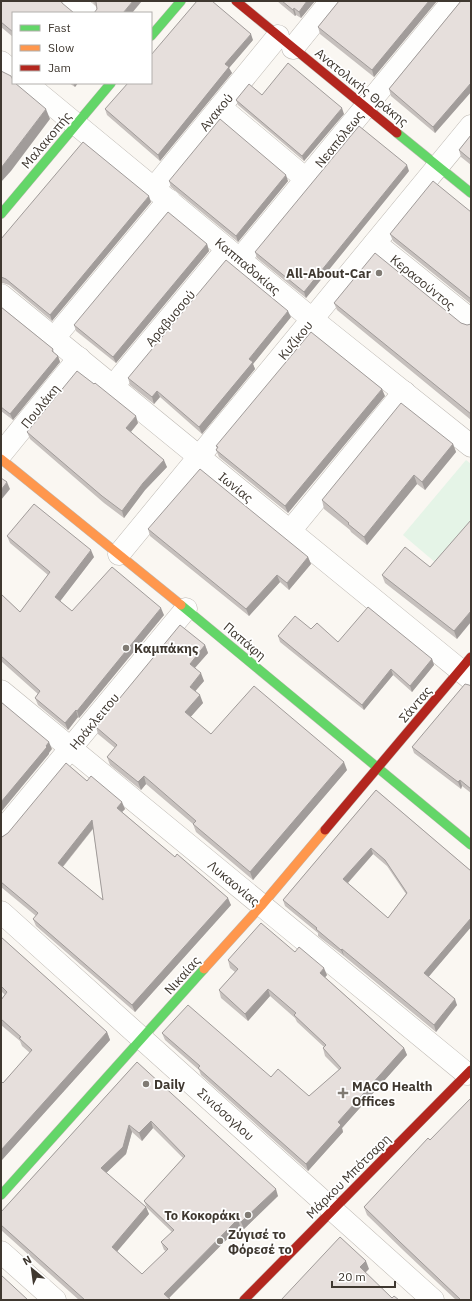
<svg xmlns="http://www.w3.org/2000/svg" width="472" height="1301" font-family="'IBM Plex Sans',sans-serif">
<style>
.green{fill:#e5f4e7}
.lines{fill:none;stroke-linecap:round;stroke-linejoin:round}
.street-casing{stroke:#beb9b3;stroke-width:23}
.fast-casing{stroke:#beb9b3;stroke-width:10}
.slow-casing{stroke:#beb9b3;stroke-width:10}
.jam-casing{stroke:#beb9b3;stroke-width:10}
.street{stroke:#fefefd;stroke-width:22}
.fast{stroke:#63d668;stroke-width:9}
.slow{stroke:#ff974d;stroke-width:9}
.jam{stroke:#b3261e;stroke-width:9}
.wall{fill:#c6c0bd;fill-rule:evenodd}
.shaded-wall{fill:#a19c9a}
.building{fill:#e6dfdc;stroke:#a19c9a;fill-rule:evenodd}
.poi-dot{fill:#807b74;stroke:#fff;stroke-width:1.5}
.labels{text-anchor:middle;stroke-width:3.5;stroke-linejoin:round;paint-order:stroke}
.street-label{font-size:13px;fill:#3f3830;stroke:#fff}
.poi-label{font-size:13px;font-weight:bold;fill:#3f3830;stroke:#fff;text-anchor:start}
</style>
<rect width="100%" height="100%" fill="#faf7f2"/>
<polygon class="green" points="466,460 471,464 471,523 436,563 403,535"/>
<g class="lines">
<defs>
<g id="street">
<polyline points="73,1 87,13"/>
<polyline points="293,48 331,1"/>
<polyline points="1,62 13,72"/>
<polyline points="26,83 312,319 471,446"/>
<polyline points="220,107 306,179"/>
<polyline points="154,188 278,36"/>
<polyline points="375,243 471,320"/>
<polyline points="240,259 453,1"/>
<polyline points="1,295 471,679"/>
<polyline points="54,338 169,200"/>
<polyline points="113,386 227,249"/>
<polyline points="1,454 79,358"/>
<polyline points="290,531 404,392"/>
<polyline points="119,554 471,126"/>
<polyline points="1,691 467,1074"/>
<polyline points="1,832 186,609"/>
<polyline points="1,912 433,1300"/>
<polyline points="1,1252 55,1300"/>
</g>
<g id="fast">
<polyline points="151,36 181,1"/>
<polyline points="397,133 471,193"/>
<polyline points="1,214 111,83"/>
<polyline points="181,605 471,845"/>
<polyline points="1,1195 204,969"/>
</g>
<g id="slow">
<polyline points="1,459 181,605"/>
<polyline points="204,969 261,906 325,830"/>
</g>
<g id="jam">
<polyline points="236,1 397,133"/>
<polyline points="325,830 471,657"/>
<polyline points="244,1300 471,1070"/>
</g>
</defs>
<use href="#street" class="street-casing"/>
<use href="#fast" class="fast-casing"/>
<use href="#slow" class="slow-casing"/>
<use href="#jam" class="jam-casing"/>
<use href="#street" class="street"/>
<use href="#fast" class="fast"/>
<use href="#slow" class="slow"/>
<use href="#jam" class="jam"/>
</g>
<g class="wall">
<polygon points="1,1 13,13 13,37 1,27"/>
<polygon points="92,1 142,1 97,9 96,6"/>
<polygon points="277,1 315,1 301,18 296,15 295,16"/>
<polygon points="339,1 437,1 374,77 320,34 318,27"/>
<polygon points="471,1 471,92 435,133 391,96 389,89 460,2"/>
<polygon points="253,40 229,68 232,73 160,161 107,115 105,109"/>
<polygon points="69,83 78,83 75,87"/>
<polygon points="262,95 344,114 304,161 238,105 236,100"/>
<polygon points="471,135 471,165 461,157 459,150"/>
<polygon points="409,171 306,298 257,258 255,252"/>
<polygon points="169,181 288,181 238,242 171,187"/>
<polygon points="151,202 52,321 9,285 3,283 1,283 1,239"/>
<polygon points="471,212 471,304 393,241 390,234"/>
<polygon points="207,244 209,251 116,363 76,331 74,325"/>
<polygon points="334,303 461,323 467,325 471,324 471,420 337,310"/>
<polygon points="1,307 53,349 54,353 58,356 60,362 13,420 1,411"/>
<polygon points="291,317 253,364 255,369 202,434 160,397 154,404 130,385 128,378"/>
<polygon points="385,396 288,513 219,457 216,450 217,448 216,446"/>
<polygon points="138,423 131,432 167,467 145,490 124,518 104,503 30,439 27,432"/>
<polygon points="453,444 456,452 425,490 417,484 367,545 351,532 350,530 324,509 322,500"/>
<polygon points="471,520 457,639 385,583 382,575 430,567"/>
<polygon points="148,529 308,557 311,564 289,590 280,582 249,616 150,536"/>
<polygon points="7,536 94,557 60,601 72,611 164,615 79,718 78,717 68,730 38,705 35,698 38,694 1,661 1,594 20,612 48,575 10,543"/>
<polygon points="311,629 338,642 432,659 434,665 412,692 393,675 364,710 280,642 278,636"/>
<polygon points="205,645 208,653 195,668 204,681 195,691 203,703 190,717 211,734 347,770 253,880 196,832 193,824 146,784 141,790 110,765 107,757 115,748 98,734 96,727"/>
<polygon points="471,686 471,793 462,786 461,789 414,753 412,747"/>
<path d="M87 781 125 809 122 812 231 905 135 1012 36 926 33 919 36 916 1 887V837H2ZM93 829 103 900 63 867Z"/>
<path d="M376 790 471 871V927L428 977 457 1005 436 1032 344 956 318 936V933L285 906 283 900ZM373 854 387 866 406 894 388 918 348 883Z"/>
<polygon points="1,937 107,1032 110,1040 1,1161 1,1081 3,1083 30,1053 22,1046 20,1041 1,1025 1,1000 5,995 1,991"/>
<polygon points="295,952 327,975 325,977 404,1048 407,1055 342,1128 343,1132 308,1171 201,1075 199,1070 165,1040 162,1033 271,1077 309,1096 339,1070 325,1056 323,1048 324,1047 297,1022 295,1018 270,996 248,1021 221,998 219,990 235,972 230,968 228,960"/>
<path d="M137 1062 278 1196 244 1229 240 1226 169 1298 171 1300H79L1 1230V1212ZM153 1128 183 1158 144 1201 147 1208 172 1232 161 1242 164 1250 166 1251 142 1274 117 1251 149 1214 146 1207 106 1173 126 1154 132 1132 142 1141Z"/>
<polygon points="430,1140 471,1300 456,1300 403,1250 367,1215 364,1207"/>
</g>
<g class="shaded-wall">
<polygon points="133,1 142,1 132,13 123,13"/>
<polygon points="307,1 315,1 301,18 299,12"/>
<polygon points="429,1 437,1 374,77 372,70"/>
<polygon points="294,8 296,15 295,16 293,10"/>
<polygon points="251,34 253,40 229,68 232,73 160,161 158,155 225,64"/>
<polygon points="73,83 78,83 75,87"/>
<polygon points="471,83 471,92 435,133 433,127"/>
<polygon points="342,108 344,114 304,161 302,156"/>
<polygon points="46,109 50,119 11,171 1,182 1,168"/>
<polygon points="407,165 409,171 306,298 304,292"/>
<polygon points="286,175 288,181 238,242 236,236"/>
<polygon points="149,196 151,202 52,321 50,315"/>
<polygon points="207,244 209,251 116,363 113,357"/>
<polygon points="288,311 291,317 253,364 255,369 202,434 199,427 249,359"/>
<polygon points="58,356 60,362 13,420 10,414"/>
<polygon points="382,389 385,396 288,513 285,506"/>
<polygon points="157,391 160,397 154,404 152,397"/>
<polygon points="136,416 138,423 129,434 126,428"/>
<polygon points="453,444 456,452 425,490 422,482"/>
<polygon points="164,460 167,467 145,490 124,518 122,511 143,483"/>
<polygon points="414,475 417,484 367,545 364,537"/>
<polygon points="7,482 10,489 1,500 1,490"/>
<polygon points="91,550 94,557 58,604 55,597"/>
<polygon points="308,557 311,564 289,590 287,583"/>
<polygon points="277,575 280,582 249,616 246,609"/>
<polygon points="161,608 164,615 79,718 77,711"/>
<polygon points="471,611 471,622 457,639 454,631"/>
<polygon points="205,645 208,653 192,671 190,664"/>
<polygon points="432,659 434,665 412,692 410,686"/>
<polygon points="391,669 393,675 364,710 362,705"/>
<polygon points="201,673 204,681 192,695 190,687"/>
<polygon points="200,695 203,703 188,720 185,712"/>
<polygon points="76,710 78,717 68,730 65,723"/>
<polygon points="49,742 52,749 49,753 49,754 1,812 1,802"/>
<polygon points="344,762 347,770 253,880 250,872"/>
<polygon points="144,776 146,784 141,790 138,782"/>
<polygon points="460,780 462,786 461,789 458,782"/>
<polygon points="122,802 125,809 119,815 117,808"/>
<polygon points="92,820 94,827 60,870 58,863"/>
<polygon points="371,848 373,854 345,886 343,879"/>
<polygon points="228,898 231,905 135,1012 132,1005"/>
<polygon points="471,918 471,927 426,980 424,973"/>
<polygon points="342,949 344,956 341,950"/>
<polygon points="324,968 327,975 323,980 320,973"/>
<polygon points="268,989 270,996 248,1021 245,1014"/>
<polygon points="455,999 457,1005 436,1032 434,1025"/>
<polygon points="107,1032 110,1040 1,1161 1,1150"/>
<polygon points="404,1048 407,1055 342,1128 343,1132 308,1171 306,1164 338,1122"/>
<polygon points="151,1121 153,1128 142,1141 139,1133"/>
<polygon points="129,1125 132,1132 126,1154 103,1176 101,1168"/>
<polygon points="276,1189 278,1196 244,1229 241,1222"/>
<polygon points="146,1207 149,1214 115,1254 112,1247"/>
<polygon points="238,1219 240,1226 167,1300 164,1294"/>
<polygon points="366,1261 369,1269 363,1275 360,1267"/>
</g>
<g class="building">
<polygon points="1,1 61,1 62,3 74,13 13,13 13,32 1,22"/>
<polygon points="96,1 133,1 123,13 94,13 97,9 96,2"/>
<polygon points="197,1 212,1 251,34 225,64 229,67 158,155 105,109 128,83 151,83 151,55"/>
<polygon points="282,1 307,1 299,12 294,8 293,10"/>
<polygon points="339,1 429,1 372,70 318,27"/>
<polygon points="461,1 471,1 471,83 433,127 389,89"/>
<polygon points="288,63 342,108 302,156 236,100 249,84 262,95"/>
<polygon points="1,71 11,76 13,80 13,83 15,83 46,109 1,168"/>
<polygon points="220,119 286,175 236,236 169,181"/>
<polygon points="359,126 407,165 304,292 255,252"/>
<polygon points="471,135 471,160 459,150"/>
<polygon points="83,142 149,196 50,315 6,279 1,277 1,239"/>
<polygon points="433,181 471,212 471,299 390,234"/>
<polygon points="168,212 207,244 113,357 74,325"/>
<polygon points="375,253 461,323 467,325 471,324 471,414 334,303"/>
<polygon points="226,260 288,311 249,359 253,362 199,427 157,391 152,397 128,378"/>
<polygon points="1,307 53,349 52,351 58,356 10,414 1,407"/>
<polygon points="311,332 382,389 285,506 216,450 218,447 216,446"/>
<polygon points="77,371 94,384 95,383 136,416 126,428 164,460 143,483 122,511 102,496 27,432"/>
<polygon points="401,403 453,444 422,482 414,475 364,537 348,524 349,523 322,500"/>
<polygon points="200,469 308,557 287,583 277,575 246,609 148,529"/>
<polygon points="1,478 7,482 1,490"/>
<polygon points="34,504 91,550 55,597 72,611 112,567 161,608 77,711 76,710 65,723 35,698 40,691 1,656 1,594 20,612 50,572 7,536"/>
<polygon points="471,520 471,611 454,631 382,575 405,547 430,567"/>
<polygon points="368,607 432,659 410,686 391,669 362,705 278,636 295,616 311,629 317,623 338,642"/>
<polygon points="180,625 205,645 190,664 201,673 190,687 200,695 185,712 211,734 254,686 344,762 250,872 193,824 196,821 144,776 138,782 107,757 117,745 96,727"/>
<polygon points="465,684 469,685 471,686 471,789 460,780 458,782 412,747"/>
<polygon points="1,702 49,742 46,746 47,747 1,802"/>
<path d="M66 763 87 781 91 776 122 802 117 808 175 857 177 854 228 898 132 1005 33 919 38 913 1 882V837H2L8 833ZM92 820 103 900 58 863Z"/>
<path d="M376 790 471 871V918L424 973 455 999 434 1025 342 949 341 950 316 929 317 928 283 900ZM371 848 385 860 407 893 388 918 343 879Z"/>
<polygon points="261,923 295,952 299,947 324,968 320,973 404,1048 338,1122 341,1125 306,1164 198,1068 200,1066 162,1033 188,1005 271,1077 278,1069 309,1096 341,1068 323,1048 326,1045 294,1015 296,1013 268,989 245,1014 219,990 238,969 228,960"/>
<polygon points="1,937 107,1032 1,1150 1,1081 3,1083 32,1050 19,1038 21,1037 1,1019 1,1000 7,992 1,986"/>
<path d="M137 1062 276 1189 241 1222 238 1219 164 1294 171 1300H85L1 1225V1212ZM151 1121 185 1156 144 1201 174 1230 161 1242 168 1249 142 1274 112 1247 146 1207 101 1168 123 1147 129 1125 139 1133Z"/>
<polygon points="471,1098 471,1300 461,1300 400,1242 364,1207 428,1138 430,1140"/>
<polygon points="340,1237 366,1261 360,1267 392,1298 394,1296 399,1300 281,1300"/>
<polygon points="1,1275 28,1300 1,1300"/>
</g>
<g class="poi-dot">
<circle cx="379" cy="273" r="4"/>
<circle cx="126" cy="648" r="4"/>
<circle cx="146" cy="1084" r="4"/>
<path d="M341 1087h4v4h4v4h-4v4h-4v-4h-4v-4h4z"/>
<circle cx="248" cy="1215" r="4"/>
<circle cx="220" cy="1241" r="4"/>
</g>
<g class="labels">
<g class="street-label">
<text transform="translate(362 87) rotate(39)" y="5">Ανατολικής Θράκης</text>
<text transform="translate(216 112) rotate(-51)" y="5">Ανακού</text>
<text transform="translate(339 139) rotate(-51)" y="5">Νεαπόλεως</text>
<text transform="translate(46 140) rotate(-50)" y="5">Μαλακοπής</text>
<text transform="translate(248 266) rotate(40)" y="5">Καππαδοκίας</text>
<text transform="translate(423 282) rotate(39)" y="5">Κερασούντος</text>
<text transform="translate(170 318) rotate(-50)" y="5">Αραβυσσού</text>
<text transform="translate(295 340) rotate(-51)" y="5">Κυζίκου</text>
<text transform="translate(40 406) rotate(-51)" y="5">Πουλάκη</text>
<text transform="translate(236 487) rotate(39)" y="5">Ιωνίας</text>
<text transform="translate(245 641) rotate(40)" y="5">Παπάφη</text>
<text transform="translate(415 704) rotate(-50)" y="5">Σάντας</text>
<text transform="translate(94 721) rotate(-50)" y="5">Ηράκλειτου</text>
<text transform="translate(234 883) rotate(40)" y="5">Λυκαονίας</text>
<text transform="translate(182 975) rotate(-48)" y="5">Νικαίας</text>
<text transform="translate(226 1114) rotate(42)" y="5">Σινιόσογλου</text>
<text transform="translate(348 1176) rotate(-45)" y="5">Μάρκου Μπότσαρη</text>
</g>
<g class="poi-label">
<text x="371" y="278" text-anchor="end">All-About-Car</text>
<text x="134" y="653">Καμπάκης</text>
<text x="154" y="1089">Daily</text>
<text x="352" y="1091">MACO Health<tspan x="352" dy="15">Offices</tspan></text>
<text x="240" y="1220" text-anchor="end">Το Κοκοράκι</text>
<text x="228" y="1239">Ζύγισέ το<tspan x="228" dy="15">Φόρεσέ το</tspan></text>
</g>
</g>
<rect width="472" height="1301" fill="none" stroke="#3f3830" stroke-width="4"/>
<rect x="12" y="12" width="140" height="72" fill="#ffffff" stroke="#b2afac"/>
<rect x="20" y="25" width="20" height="6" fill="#63d668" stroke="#b2afac"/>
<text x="48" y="32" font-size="12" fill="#3f3830">Fast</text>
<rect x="20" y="45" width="20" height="6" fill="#ff974d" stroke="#b2afac"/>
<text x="48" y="52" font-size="12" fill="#3f3830">Slow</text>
<rect x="20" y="65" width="20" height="6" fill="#b3261e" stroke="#b2afac"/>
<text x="48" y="72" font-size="12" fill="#3f3830">Jam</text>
<g transform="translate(32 1269) rotate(331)" stroke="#ffffff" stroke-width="3" paint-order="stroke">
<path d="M0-3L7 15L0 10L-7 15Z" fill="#3f3830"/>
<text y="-6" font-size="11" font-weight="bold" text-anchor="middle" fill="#3f3830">N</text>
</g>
<path d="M332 1281v6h63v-6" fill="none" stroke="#3f3830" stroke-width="2"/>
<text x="338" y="1281" font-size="12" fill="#3f3830" stroke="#ffffff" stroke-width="3" paint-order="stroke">20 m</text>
</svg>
